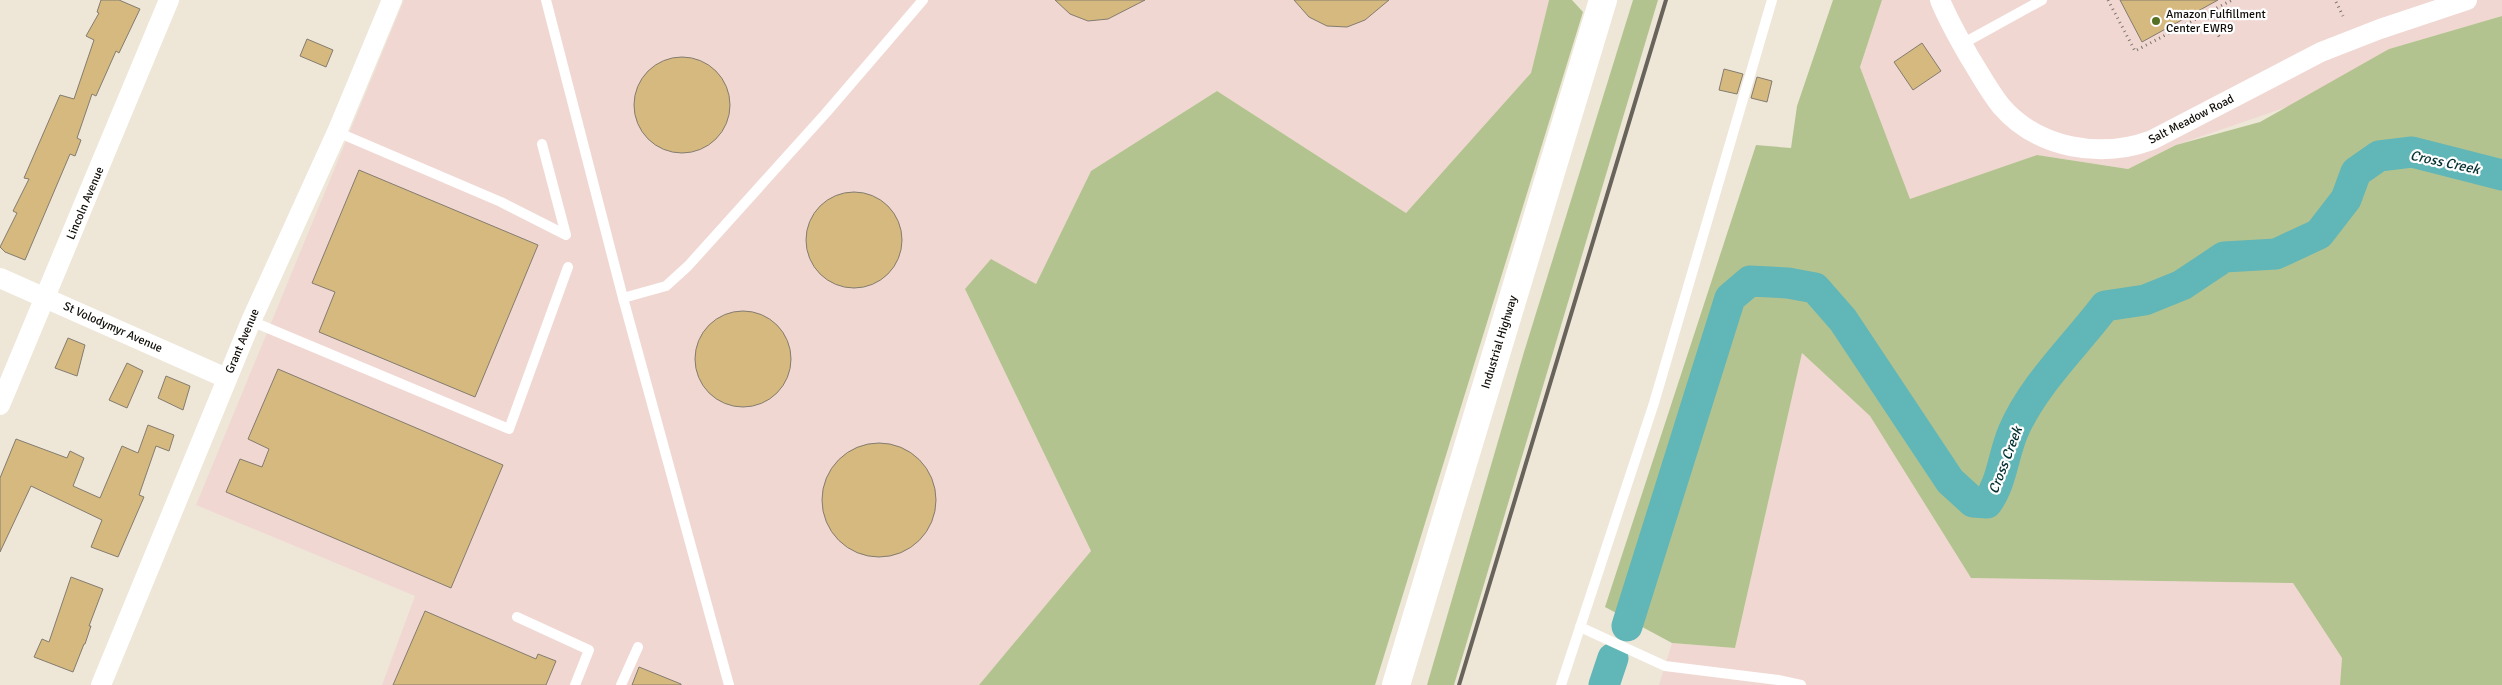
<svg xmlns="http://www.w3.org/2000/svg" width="2502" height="685" font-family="Signika,sans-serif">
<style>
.industrial{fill:#f1d7d2}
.green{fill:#b3c38f}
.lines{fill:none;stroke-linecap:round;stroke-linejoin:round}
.river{stroke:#61b6b8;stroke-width:31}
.building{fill:#d6b97f;stroke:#837c6f}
.path{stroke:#787369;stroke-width:3;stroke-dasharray:1 4;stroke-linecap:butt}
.service{stroke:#fff;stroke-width:10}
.minor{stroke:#fff;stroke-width:20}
.secondary{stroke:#fff;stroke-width:28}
.rail{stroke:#68645b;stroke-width:4}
.poi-dot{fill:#557023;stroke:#fff;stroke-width:2}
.labels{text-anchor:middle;stroke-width:4.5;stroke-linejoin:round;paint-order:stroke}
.poi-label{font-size:12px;fill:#110e09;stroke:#fff;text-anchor:start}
.street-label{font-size:12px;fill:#110e09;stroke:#fff}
.water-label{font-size:14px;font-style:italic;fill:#053032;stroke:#fff}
</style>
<rect width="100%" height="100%" fill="#eee7d8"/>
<g class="industrial">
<polygon points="404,0 1549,0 1531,73 1406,213 1217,91 1091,171 1036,284 965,289 1091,551 979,685 382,685 415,596 196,505"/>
<polygon points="1882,0 2502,0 2502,16 2389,49 2311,99 2176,145 2128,169 2037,155 1910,200 1860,67"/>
<polygon points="1802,353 1870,416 1971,578 2293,583 2342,658 2340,685 1659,685 1672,643 1735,648"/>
</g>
<g class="green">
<polygon points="1549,0 1572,0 1583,12 1375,685 979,685 1091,551 965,289 991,259 1036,284 1091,171 1217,91 1406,213 1531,73"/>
<polygon points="1633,0 1658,0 1454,685 1427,685 1524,352"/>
<polygon points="1833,0 1882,0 1860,67 1910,199 2037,155 2128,169 2176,145 2260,122 2389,49 2502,16 2502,685 2340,685 2342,658 2293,583 1971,578 1870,416 1802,353 1735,648 1672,643 1605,607 1756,145 1791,148 1797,106"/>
</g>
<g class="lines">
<g class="river">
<path d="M1627 626 1730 298 1750 281 1788 283 1815 288 1843 320 1950 481 1973 502 1987 503C2002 482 2003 456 2013 432 2033 385 2074 347 2105 306L2145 300 2182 285 2224 257 2276 254 2319 234 2346 199 2356 172 2379 156 2412 152 2502 175"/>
<polyline points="1604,685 1613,658"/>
</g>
</g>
<g class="building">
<polygon points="101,0 119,0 140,9 119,53 116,51 96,96 92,94 77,138 81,140 75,156 70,154 25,260 5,252 0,247 17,213 13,211 29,179 24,178 60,95 74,99 94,40 86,36 99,13 97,12"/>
<polygon points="1055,0 1145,0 1108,19 1088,21 1070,14"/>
<polygon points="1294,0 1389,0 1365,20 1347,27 1327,26 1309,17"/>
<polygon points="2120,0 2218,0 2142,42"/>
<polygon points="307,39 333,50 326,67 300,56"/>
<polygon points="1922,43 1941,71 1913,90 1894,62"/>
<circle cx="682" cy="105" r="48"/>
<polygon points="1724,69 1743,74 1737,94 1719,90"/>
<polygon points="1757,77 1772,81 1767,102 1751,98"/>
<polygon points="359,170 538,245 475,397 319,332 335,292 312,283"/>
<circle cx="854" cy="240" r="48"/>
<circle cx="743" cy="359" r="48"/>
<polygon points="68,338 85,345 77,376 55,368"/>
<polygon points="127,363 143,371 127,408 109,400"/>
<polygon points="278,369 503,465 451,588 226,492 240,459 262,467 269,449 248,439"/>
<polygon points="166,376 190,386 183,410 158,398"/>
<polygon points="148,425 174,435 169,451 156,446 139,495 144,497 118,557 91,547 102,520 31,486 0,552 0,478 16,439 67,458 70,451 84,458 73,486 100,498 122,446 138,453"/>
<circle cx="879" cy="500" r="57"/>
<polygon points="71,577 103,589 89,626 91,626 85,644 84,644 73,672 34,657 42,639 49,642"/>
<polygon points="425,611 536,659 538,654 556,661 546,685 393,685"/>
<polygon points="639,667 681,684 681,685 632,685"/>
</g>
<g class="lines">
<g class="path">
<polyline points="2108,0 2135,51 2232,0"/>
<polyline points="2336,2 2343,16"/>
<polyline points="2206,14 2220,38"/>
</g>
<g class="service">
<polyline points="546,0 623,298 666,286 688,266 825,114 923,0"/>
<polyline points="1962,44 2042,0"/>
<polyline points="337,132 501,202 566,235 542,144"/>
<polyline points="623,298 729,685"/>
<polyline points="251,321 509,429 568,267"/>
<polyline points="517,617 589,650 575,685"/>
<polyline points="1580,627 1665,666 1778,680 1801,685"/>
<polyline points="621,685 638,647"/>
<polyline points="1561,685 1654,403 1772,0"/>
</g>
<g class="minor">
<path d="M1940 0C1948 20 1959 39 1970 58 1980 74 1989 91 2001 106 2038 149 2101 159 2152 140L2321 52 2380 29 2467 0"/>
<polyline points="0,278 226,378"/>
<polyline points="0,405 169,0"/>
<polyline points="101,685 251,321 337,132 392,0"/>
</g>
<polyline class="secondary" points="1396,685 1603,0"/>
<polyline class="rail" points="1459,685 1666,0"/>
</g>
<circle class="poi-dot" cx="2156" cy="21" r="5"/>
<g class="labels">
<g class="poi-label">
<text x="2166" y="18">Amazon Fulfillment<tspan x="2166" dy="14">Center EWR9</tspan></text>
</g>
<g class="street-label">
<text transform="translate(2191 119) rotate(-27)" y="4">Salt Meadow Road</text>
<text transform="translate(85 203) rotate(-67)" y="4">Lincoln Avenue</text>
<text transform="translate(113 327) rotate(24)" y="4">St Volodymyr Avenue</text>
<text transform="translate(242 341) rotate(-67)" y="4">Grant Avenue</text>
<text transform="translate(1499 342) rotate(-73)" y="4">Industrial Highway</text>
</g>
<g class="water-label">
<text transform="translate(2445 162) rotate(12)" y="5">Cross Creek</text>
<text transform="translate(2005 460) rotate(-69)" y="5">Cross Creek</text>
</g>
</g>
</svg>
